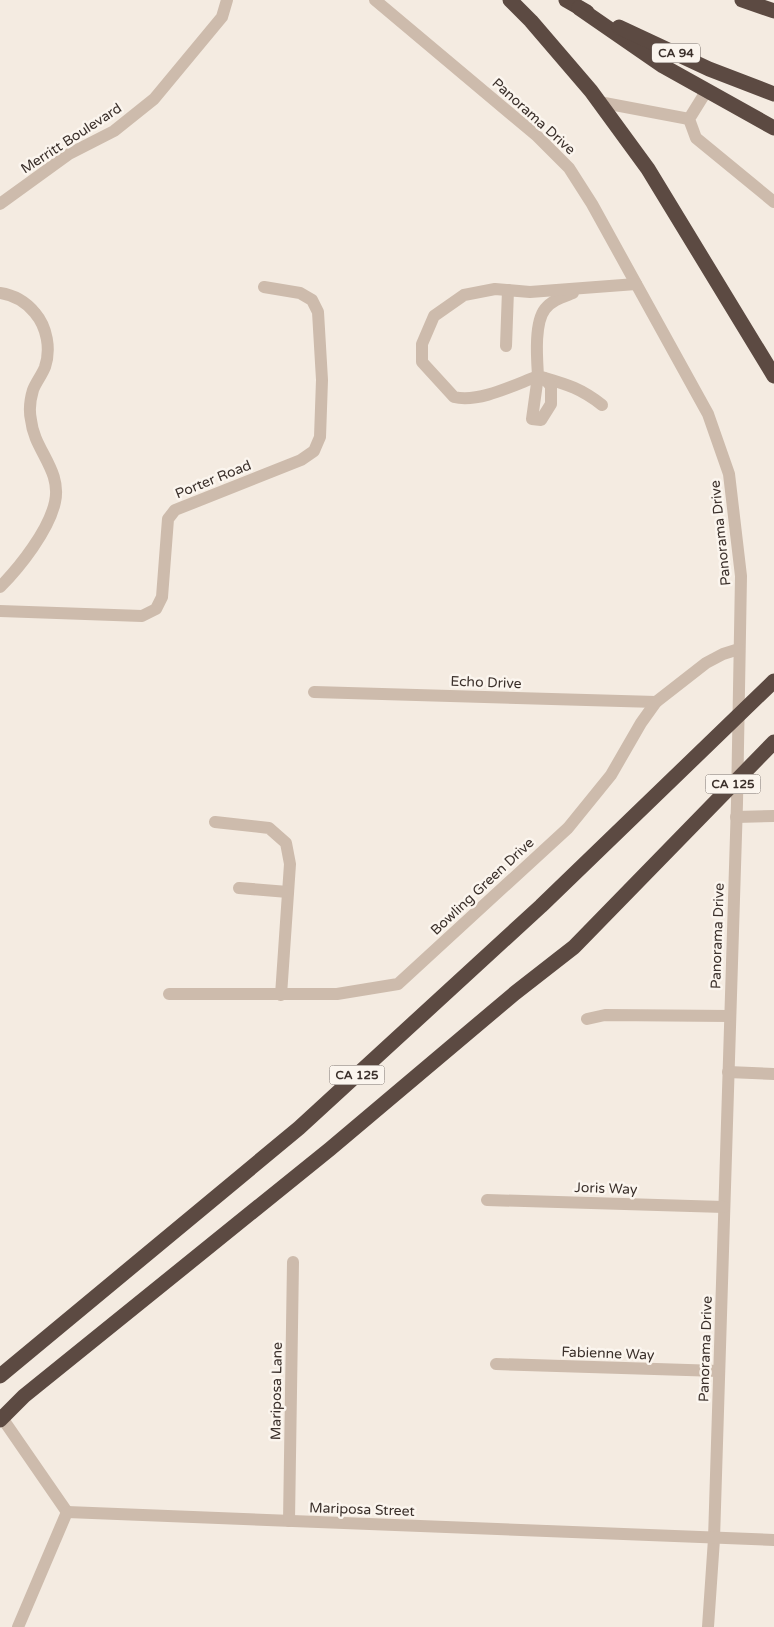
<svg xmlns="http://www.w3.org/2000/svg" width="774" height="1627" font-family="'Varela Round',sans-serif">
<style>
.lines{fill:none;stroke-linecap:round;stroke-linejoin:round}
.minor{stroke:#cdbbac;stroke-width:12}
.highway{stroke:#5c4a42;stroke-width:15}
.labels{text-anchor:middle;stroke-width:5;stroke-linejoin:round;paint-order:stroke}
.shield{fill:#fbf5ee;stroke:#756b66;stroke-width:1}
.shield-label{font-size:12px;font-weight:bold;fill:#3b302b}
.street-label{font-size:14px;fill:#3b302b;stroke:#fbf5ee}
</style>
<rect width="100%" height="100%" fill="#f4ebe1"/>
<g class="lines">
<g class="minor">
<polyline points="375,0 537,136 569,168 592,204 708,414 729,474 741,576 737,803 714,1539 708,1627"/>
<polyline points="707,90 689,119 696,138 774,202"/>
<polyline points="599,102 689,119"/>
<polyline points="0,204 69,154 114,131 154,99 222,17 227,0"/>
<path d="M0 293C14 295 26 302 35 313 47 327 51 349 45 367 42 375 36 382 33 390 30 400 29 411 31 420 34 450 62 470 55 502 49 530 20 567 0 587"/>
<path d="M573 293C563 297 552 300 545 309 534 323 537 359 538 376 565 384 579 387 602 405"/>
<polyline points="506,346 508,290"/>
<path d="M544 378 551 386V404L541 420 532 419 538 376C514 385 479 403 454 397L422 362V344L434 316 464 295 495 289 530 292 636 284"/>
<polyline points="0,611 142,616 156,609 162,597 168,519 175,510 301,460 314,451 320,437 322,380 318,312 312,300 300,293 264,287"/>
<polyline points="314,692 656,702"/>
<polyline points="736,817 774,816"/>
<polyline points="215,822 269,828 286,843 290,864 281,995"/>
<polyline points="239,888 288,892"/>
<polyline points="169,994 337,994 398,984 568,828 611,775 641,723 656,702 706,663 723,654 739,649"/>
<polyline points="587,1019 605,1015 730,1016"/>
<polyline points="728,1072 774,1074"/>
<polyline points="487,1200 724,1207"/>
<polyline points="496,1364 719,1371"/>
<polyline points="0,1415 67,1512"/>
<polyline points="67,1512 774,1540"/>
<polyline points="289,1521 293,1262"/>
<polyline points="18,1627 67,1512"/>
</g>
<g class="highway">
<polyline points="510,0 531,21 591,91 648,169 774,376"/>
<polyline points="566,0 587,12"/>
<polyline points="742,0 774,11"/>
<polyline points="579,8 663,66 774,128"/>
<polyline points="619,27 709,69 774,94"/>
<polyline points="0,1376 299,1128 541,906 774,681"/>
<polyline points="0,1420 24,1396 330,1149 515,993 574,947 774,742"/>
</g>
</g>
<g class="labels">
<g class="shield">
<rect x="652" y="43.5" width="48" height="19" rx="4"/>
<rect x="705.5" y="774.5" width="55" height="19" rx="4"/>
<rect x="329.5" y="1065.5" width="55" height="19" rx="4"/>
</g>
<g class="shield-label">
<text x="676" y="57">CA 94</text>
<text x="733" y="788">CA 125</text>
<text x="357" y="1079">CA 125</text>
</g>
<g class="street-label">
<text transform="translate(534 116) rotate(42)" y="5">Panorama Drive</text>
<text transform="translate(71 138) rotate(-33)" y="5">Merritt Boulevard</text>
<text transform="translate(213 479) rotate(-22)" y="5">Porter Road</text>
<text transform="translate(720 533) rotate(-96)" y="5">Panorama Drive</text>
<text transform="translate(486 682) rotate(2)" y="5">Echo Drive</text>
<text transform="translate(482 886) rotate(-43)" y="5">Bowling Green Drive</text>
<text transform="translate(717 936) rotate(-88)" y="5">Panorama Drive</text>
<text transform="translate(606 1188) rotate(2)" y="5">Joris Way</text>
<text transform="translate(705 1349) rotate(-88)" y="5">Panorama Drive</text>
<text transform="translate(608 1353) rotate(2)" y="5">Fabienne Way</text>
<text transform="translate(276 1391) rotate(-89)" y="5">Mariposa Lane</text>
<text transform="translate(362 1509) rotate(2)" y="5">Mariposa Street</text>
</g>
</g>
</svg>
